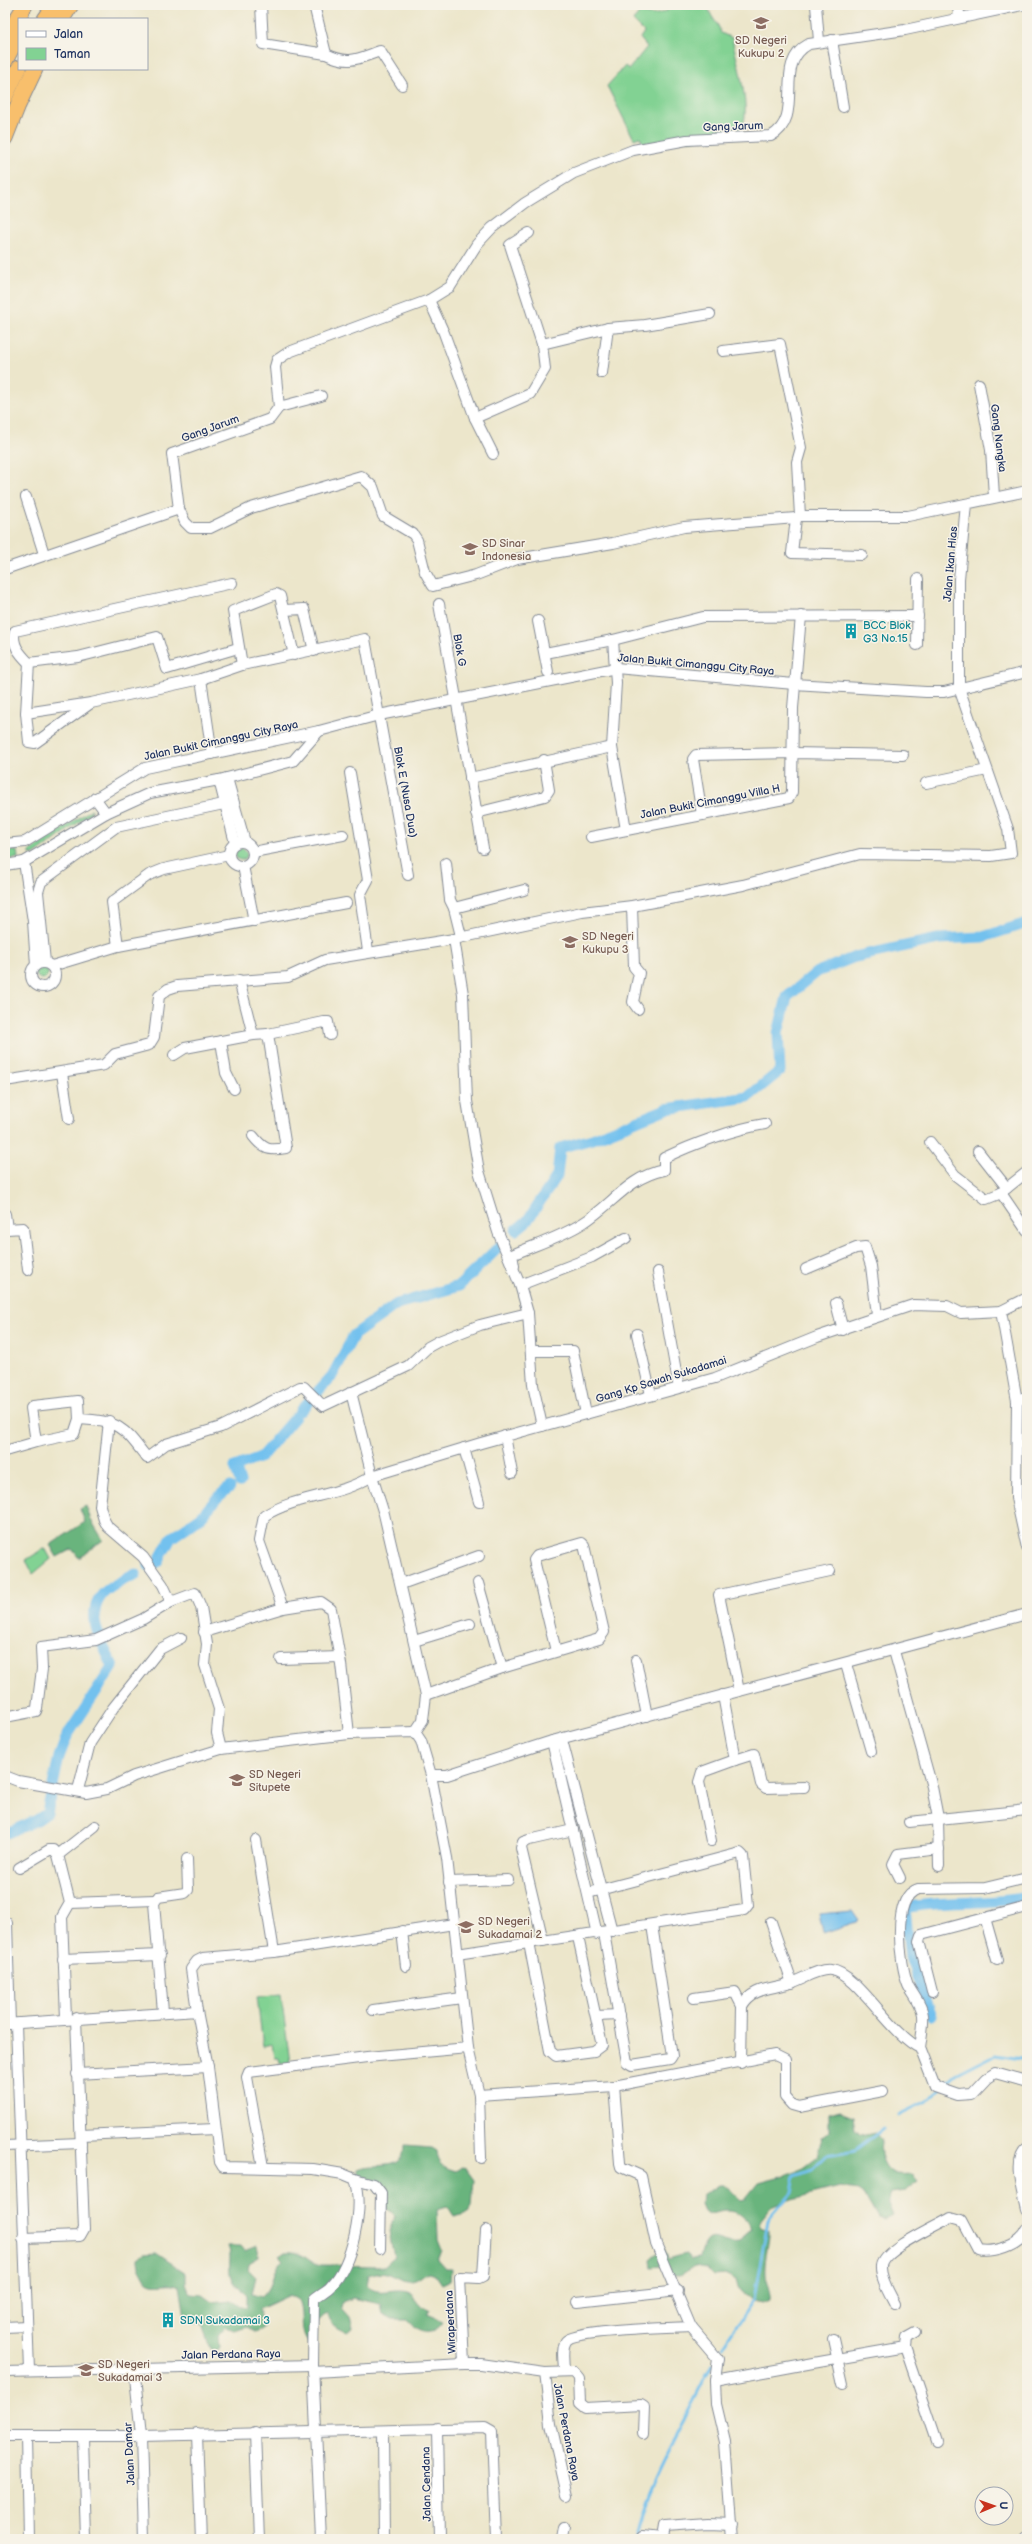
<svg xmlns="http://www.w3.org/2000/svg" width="1032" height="2544" font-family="'Balsamiq Sans',sans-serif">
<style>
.green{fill:#82d293;stroke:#4e8078}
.forest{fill:#69b47d;stroke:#42726e}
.water{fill:#73c1ee;stroke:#4778a6}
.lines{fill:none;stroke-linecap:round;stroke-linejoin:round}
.stream{stroke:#73c1ee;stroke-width:3}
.canal{stroke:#73c1ee;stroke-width:11}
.minor-casing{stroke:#848a94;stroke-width:12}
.highway-casing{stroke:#848a94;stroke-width:17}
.minor{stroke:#fff;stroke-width:10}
.highway{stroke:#f8bf6c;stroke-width:15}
.labels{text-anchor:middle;stroke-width:3;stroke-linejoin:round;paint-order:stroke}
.education-label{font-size:11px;fill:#785e54;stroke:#f7f3e8;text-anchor:start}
.street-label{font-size:11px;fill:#1b2f5e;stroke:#f7f3e8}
.culture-label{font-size:11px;fill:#0d838f;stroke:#f7f3e8;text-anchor:start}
</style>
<rect width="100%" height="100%" fill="#f7f3e8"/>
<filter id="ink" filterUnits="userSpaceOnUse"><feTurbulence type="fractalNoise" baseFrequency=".025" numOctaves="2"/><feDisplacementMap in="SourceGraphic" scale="8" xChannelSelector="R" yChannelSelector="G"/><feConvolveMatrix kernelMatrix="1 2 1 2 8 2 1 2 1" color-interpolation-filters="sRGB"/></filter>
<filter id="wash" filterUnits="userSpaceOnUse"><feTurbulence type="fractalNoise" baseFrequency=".012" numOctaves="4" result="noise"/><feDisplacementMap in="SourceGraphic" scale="16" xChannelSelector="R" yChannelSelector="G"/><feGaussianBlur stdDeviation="0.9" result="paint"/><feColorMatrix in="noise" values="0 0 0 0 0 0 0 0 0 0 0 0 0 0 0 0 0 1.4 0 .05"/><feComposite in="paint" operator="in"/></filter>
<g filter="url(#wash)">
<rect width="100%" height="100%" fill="#ece6cb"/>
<g class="green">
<path d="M679 5H708C710 19 718 21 721 33L732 38C736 58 752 110 742 127L734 131 735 137 643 143 640 137 634 139 607 86 625 66 629 69 647 47 640 38 644 32 633 21 641 11C653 20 667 10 679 5Z"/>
<polygon points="92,809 90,814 34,855 30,854 30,851"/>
<circle cx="241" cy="854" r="6"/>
<polygon points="5,850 17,851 18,858 5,860"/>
<circle cx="42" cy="973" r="6"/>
<polygon points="45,1548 51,1559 33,1574 26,1560"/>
<polygon points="281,1994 290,2063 280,2064 279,2058 275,2058 273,2044 263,2046 257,1997"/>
</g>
<g class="forest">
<polygon points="86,1506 91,1520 103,1540 79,1558 72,1549 57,1557 50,1545 85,1522 80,1509"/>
<path d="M840 2111 853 2116 855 2130 861 2135 876 2132 882 2139C878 2149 882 2170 896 2174 901 2175 907 2174 912 2174L918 2181 905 2191 890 2193 887 2201 893 2216 885 2220 878 2218 865 2195 858 2190 840 2187 791 2199 772 2207 759 2223 760 2227 769 2230V2234C768 2248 764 2261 765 2275 766 2284 771 2291 770 2300L763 2303 753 2301 752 2298C742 2295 738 2290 736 2280L727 2275 714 2276 706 2268 694 2266 681 2275H673L662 2267 651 2268 650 2260 664 2248 668 2259 686 2254 690 2259 700 2258C709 2223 719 2246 740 2243L751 2229C748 2218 738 2209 726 2210 717 2210 714 2215 704 2211L701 2204 702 2195 718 2184H724L741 2200 745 2199 758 2183 795 2173 804 2167 817 2157 822 2137 829 2132V2114Z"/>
<path d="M404 2146 432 2148 437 2151C437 2164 445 2168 456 2171L462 2168 466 2169 474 2180 472 2207 469 2212 453 2216 447 2207 437 2210 438 2239 442 2249 438 2260 446 2269H452L451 2280 442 2284 435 2274 430 2272C422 2273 419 2282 408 2281 393 2280 390 2267 369 2275L367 2286C380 2297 391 2287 406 2291 417 2294 418 2306 429 2310L426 2315 443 2322C434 2337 417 2332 408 2320H392L382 2315 380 2304 353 2298 343 2302 342 2308 350 2317 353 2328 348 2332C338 2329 332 2325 327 2314 315 2317 314 2334 310 2345 296 2334 305 2315 298 2300L289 2295 259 2309 264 2326 255 2332 246 2326 235 2330 225 2327 218 2335 219 2347 216 2351 210 2350 203 2326 200 2322H194L185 2316 180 2286C167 2279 151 2292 144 2276 140 2269 138 2266 138 2258L144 2254 156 2253 186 2273V2284L190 2294 202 2295 212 2302 232 2300 241 2307H247V2295C243 2290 235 2286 233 2282 226 2271 233 2257 228 2246H240L244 2251 257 2246 259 2257 249 2263 248 2269 256 2277 252 2293 263 2296C276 2284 270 2269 283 2260L279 2256 285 2252C304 2250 306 2262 320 2265L384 2266 394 2257 389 2232 395 2215 386 2208V2201L390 2196 388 2191 358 2176V2169C375 2161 405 2174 404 2146Z"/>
</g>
<polygon class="water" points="852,1911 859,1921 823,1933 819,1914"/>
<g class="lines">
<g class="stream">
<polyline points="898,2115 927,2101 956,2075 995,2055 1027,2060"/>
<polyline points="722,2347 754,2299 768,2220 792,2192 795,2176 812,2170 827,2155 855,2150 884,2128"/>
<path d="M634 2539C648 2477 686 2421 712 2364"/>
</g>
<g class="canal">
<polyline points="516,1230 527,1221 557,1176 560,1148 592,1139 666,1109 748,1097 780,1071 778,1033 787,997 817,972 855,957 938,939 983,937 1027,923"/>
<polyline points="300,1411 332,1376 354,1335 397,1304 459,1286 504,1242"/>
<polyline points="240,1482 235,1467 261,1457 295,1417"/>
<polyline points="149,1566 158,1562 171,1538 201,1517 218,1497 230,1487"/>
<path d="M5 1834 37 1820 47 1813 59 1757 67 1736 113 1666C103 1645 84 1616 102 1595 109 1586 126 1579 136 1574"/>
<path d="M931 2016 910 1957 905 1908C945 1899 986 1906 1027 1897"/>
</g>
</g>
</g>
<g filter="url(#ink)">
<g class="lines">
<defs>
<g id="minor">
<polyline points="261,5 263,44 326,54"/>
<path d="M314 5 326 54C349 65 357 59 380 51L402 85"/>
<polyline points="816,5 819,41"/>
<polyline points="957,5 960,17"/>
<polyline points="832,40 843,107"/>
<polyline points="529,233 510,245 542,344 608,328 645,325 710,314"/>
<polyline points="429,300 444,333 475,418 493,454"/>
<polyline points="723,351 780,344 801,448 797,462 800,516"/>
<polyline points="602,373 608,328"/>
<polyline points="979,384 991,450 994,496"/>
<polyline points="279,407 321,396"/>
<polyline points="475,418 530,394 545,369 542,344"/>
<polyline points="26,497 44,554"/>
<polyline points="179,509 185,522 191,528 210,528 251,508 361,476 373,487 383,516 413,534 417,540 425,572 433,586 476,575 517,559 613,543 684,527 796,518 800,516 908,516 1027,491"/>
<polyline points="796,518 792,553 862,555"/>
<path d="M5 569 179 509 172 454 270 419 279 407 275 367 277 360 289 352 429 300 450 287 477 244 492 228 525 203 574 173 633 150 687 140 771 136C807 116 771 64 809 44L905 30 1022 5"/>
<polyline points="439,604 483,848"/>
<polyline points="284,610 304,609 314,651"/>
<polyline points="538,621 548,672"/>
<polyline points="917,645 918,579"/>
<polyline points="545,653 613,640 703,617 918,616"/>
<path d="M29 663C20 654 11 644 15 631L232 583"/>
<polyline points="242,665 233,611 276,594 280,596 294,655"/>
<polyline points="91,703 35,743 29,742 26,713 29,663 78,657 157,637 167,669 238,648"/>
<polyline points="26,713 91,703 201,679"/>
<polyline points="612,747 616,683 613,640"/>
<polyline points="212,754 201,679 242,665 365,639 408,875"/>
<polyline points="350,773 368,880 360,895 368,951"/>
<polyline points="227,778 245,842"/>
<polyline points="470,778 612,747 626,830"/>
<polyline points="219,780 235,843"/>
<polyline points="926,783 987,770"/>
<polyline points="95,798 106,813"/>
<polyline points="476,813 545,796 549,790 544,760"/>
<polyline points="702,815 693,759 696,755 793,753 903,755"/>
<polyline points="591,837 789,798 792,792 793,708 801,616"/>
<circle cx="241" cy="854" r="12"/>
<polyline points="5,844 25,842 145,768 319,731 379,715 616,668 794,684 926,692 944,692 1027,672"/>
<polyline points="253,852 343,835"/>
<polyline points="24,862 33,921 36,965"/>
<polyline points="446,863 450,900 454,908"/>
<polyline points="5,865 24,862 106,813 150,793 219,780 293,761 319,731"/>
<polyline points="243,866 254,921"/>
<polyline points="632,906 634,967 639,973 633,1002 638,1009"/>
<polyline points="461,936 454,908 524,890"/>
<polyline points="454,939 463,994 467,1101 479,1171 498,1232 520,1285 528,1313 533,1385 542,1426"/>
<polyline points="118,946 112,902 149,875 164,869 229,855"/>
<polyline points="45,962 38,892 41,882 116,827 233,802"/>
<circle cx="43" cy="975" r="12"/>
<polyline points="52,966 118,946 346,903"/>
<polyline points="268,1034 324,1022 328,1022 330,1035"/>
<path d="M253 1035 268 1034 286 1148C269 1151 264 1150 253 1136"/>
<polyline points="221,1041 226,1073 234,1089"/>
<polyline points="174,1055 185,1048 253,1035 239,980"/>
<polyline points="62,1073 69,1119"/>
<polyline points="5,1081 104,1065 115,1054 149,1045 154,1037 159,996 168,989 177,986 288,977 325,960 454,939 582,912 632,906 743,885 860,854 991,856 1011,853 1008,829 959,688 959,579 966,504"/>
<polyline points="930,1142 955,1175 986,1199 1001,1193 1027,1231"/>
<polyline points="978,1151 1007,1188"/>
<polyline points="1003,1191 1027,1172"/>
<polyline points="5,1214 7,1229 23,1228 28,1270"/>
<path d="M514 1266 512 1255C535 1245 561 1237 583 1223 611 1206 628 1177 664 1170V1158C693 1144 734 1129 765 1124"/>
<polyline points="806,1269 856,1248 865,1247 871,1266 877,1315"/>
<polyline points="658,1272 679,1388"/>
<polyline points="520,1285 592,1257 626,1238"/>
<polyline points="836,1303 843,1330"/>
<polyline points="1001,1311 1017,1401 1016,1498 1027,1548"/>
<polyline points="637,1334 651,1395"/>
<polyline points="531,1351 573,1351 586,1414"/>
<polyline points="351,1392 372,1476 384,1514 426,1695 423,1720 415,1732"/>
<polyline points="1017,1401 1027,1396"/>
<path d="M79 1419C120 1421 123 1427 147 1458L166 1444 221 1427 300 1387H304L323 1406 408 1366 428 1347 439 1341 480 1325 528 1313"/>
<polyline points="109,1421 100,1506 104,1520 108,1527 143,1557 163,1585 171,1602 195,1593 201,1607 207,1644 205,1665 219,1709 217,1733 221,1749"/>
<polyline points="505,1436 512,1473"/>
<polyline points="464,1448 479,1502"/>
<polyline points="5,1451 36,1442 31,1408 33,1406 78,1401 79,1419 74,1434 36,1442"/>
<polyline points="478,1583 502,1668"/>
<polyline points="401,1584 479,1556"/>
<polyline points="204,1632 283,1608"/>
<polyline points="414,1641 470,1624"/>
<polyline points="894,1651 932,1787 938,1818 939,1866"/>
<polyline points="281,1659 339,1657"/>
<polyline points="636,1660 647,1716"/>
<polyline points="846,1664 871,1751"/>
<polyline points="739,1691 719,1595 830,1571"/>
<polyline points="426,1695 502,1668 599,1639 604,1632 584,1545 582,1543 537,1556 534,1560 556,1651"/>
<polyline points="5,1717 36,1711 37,1708 42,1669 41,1647 96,1640 143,1619 171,1602"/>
<path d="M349 1734 341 1664 331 1609 321 1602 283 1608 259 1541 264 1516C297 1495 339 1497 372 1476L481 1443 715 1378 817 1337 913 1305 947 1306 961 1313 1001 1311 1027 1298"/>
<polyline points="562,1740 612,1931"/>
<polyline points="552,1741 597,1934"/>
<polyline points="735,1760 754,1754 761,1784 766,1788 804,1787"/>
<polyline points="431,1775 447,1858 468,2048 479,2095 614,2086 775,2055 785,2060 785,2097 792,2105 799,2107 883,2091"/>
<polyline points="5,1776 18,1781 86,1793 107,1789 134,1776 221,1749 349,1734 415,1732 421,1741 431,1775 447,1775 552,1741 1027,1614"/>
<polyline points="78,1790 90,1743 113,1708 160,1649 181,1638"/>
<polyline points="909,1822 1027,1810"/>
<polyline points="256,1840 274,1952"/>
<polyline points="711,1841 699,1782 702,1772 735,1760 723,1695"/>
<polyline points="58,1855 95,1826"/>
<polyline points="19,1868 49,1850 54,1850 58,1855 70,1903 62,1917 66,2018"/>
<polyline points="900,1878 893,1864 898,1854 939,1849"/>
<polyline points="449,1882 508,1880"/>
<polyline points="70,1903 155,1900"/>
<polyline points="985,1918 997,1960"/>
<polyline points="771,1922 792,1983"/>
<polyline points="7,1923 8,1958"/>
<polyline points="402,1931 406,1966"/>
<polyline points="604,1933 627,2062 632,2065 670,2059 672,2056 652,1925"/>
<polyline points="543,1941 521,1848 523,1842 529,1840 573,1830"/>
<polyline points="529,1943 550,2051 556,2056 594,2051 602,2045 578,1937"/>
<polyline points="457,1954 744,1910 748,1905 743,1856 740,1853 588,1893"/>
<polyline points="63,1959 160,1955"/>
<polyline points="5,1960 8,1958 10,2024"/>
<polyline points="932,1992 919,1941 921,1935 1027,1907"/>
<polyline points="694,1998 735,1992 742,2006"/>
<polyline points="373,2010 462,1998"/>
<polyline points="197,2011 191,1969 197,1961 203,1958 274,1952 454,1924"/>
<polyline points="163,2012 154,1903 158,1897 185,1893 188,1890 187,1859"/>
<polyline points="596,2016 619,2015"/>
<path d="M5 2024 197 2011 208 2067 220 2162 223 2167 313 2169 343 2174 355 2179C365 2207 352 2265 331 2286 327 2291 319 2294 314 2299L313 2365 321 2539"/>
<polyline points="16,2025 29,2370"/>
<path d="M920 2048C921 2038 924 2025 923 2015 922 2004 912 1994 908 1985 900 1965 891 1897 918 1889L985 1888 1027 1878"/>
<path d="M741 2063 742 2006C752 1988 770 1989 787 1984 801 1981 817 1968 831 1970 858 1973 890 2034 920 2048L935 2087 958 2095 972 2094 987 2078 995 2073 1027 2082"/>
<polyline points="77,2074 208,2067"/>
<polyline points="614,2086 620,2163 621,2167 641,2176 656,2244 691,2327 718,2359 715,2381 716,2404 725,2442 732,2539"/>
<polyline points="479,2095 481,2158"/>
<polyline points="81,2135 215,2129"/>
<polyline points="5,2146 81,2143"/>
<path d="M1027 2149C1012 2160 1024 2192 1027 2208"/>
<polyline points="263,2167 247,2077 249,2072 367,2057 468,2048"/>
<polyline points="355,2179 374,2184 381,2193 380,2249"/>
<polyline points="23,2238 80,2236 84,2229 76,2018"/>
<polyline points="577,2302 678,2291"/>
<path d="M895 2304C890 2294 880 2278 881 2266 883 2249 936 2226 951 2217L962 2220 978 2250C994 2253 1020 2246 1027 2230"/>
<polyline points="5,2327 27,2326"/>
<polyline points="915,2333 906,2338 905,2347 937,2441"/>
<polyline points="833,2339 843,2384"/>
<polyline points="464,2364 460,2277 479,2278 483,2276 486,2230"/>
<polyline points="134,2367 141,2436 144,2539"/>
<path d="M564 2371C564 2362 561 2349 566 2341 574 2330 673 2328 691 2327"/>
<polyline points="5,2372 313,2365"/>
<polyline points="313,2372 464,2364 481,2364 545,2373 551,2424 567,2495"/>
<polyline points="545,2373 574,2372 579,2378 580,2403 586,2408 641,2405 644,2407 643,2433"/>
<path d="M715 2381C779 2369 841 2358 905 2347"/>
<polyline points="437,2428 439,2539"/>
<polyline points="383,2431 384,2539"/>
<polyline points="255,2432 259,2539"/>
<polyline points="197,2434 201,2539"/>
<polyline points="5,2436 141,2436 485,2428 492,2432 496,2539"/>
<polyline points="26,2436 28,2539"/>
<polyline points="83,2437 86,2539"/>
<polyline points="642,2536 662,2538 664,2526 709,2523 732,2524"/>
<polyline points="561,2539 563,2528"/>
<polyline points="1024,2539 1027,2536"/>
</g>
<g id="highway">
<polyline points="45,19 55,5"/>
<polyline points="62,19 71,5"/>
<polyline points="5,40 25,5"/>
<polyline points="5,61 19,34"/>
<polyline points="5,97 19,68"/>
<polyline points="5,138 18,105 35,69"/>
</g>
</defs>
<use href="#minor" class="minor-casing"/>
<use href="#highway" class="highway-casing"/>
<use href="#minor" class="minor"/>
<use href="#highway" class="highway"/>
</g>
</g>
<defs>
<symbol id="school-bare" viewBox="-9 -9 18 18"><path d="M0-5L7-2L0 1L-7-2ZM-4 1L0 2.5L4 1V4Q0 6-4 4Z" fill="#8d6e63" stroke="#f7f3e8" stroke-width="2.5" paint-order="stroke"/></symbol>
<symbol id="building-bare" viewBox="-9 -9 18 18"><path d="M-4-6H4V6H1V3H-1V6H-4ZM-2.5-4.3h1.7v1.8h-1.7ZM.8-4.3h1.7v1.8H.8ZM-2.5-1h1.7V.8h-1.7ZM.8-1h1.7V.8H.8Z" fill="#0f9aa8" stroke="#f7f3e8" stroke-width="2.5" paint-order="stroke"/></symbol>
</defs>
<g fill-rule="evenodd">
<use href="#school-bare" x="750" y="12" width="22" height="22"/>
<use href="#school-bare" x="459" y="538" width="22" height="22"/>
<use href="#building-bare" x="840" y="620" width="22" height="22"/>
<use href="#school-bare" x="559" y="931" width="22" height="22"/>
<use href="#school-bare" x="226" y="1769" width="22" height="22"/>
<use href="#school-bare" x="455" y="1916" width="22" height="22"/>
<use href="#building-bare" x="157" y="2309" width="22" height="22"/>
<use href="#school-bare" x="75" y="2359" width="22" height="22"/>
</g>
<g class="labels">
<g class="education-label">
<text x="761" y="44" text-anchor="middle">SD Negeri<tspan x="761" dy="13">Kukupu 2</tspan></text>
<text x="482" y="547">SD Sinar<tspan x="482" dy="13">Indonesia</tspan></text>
<text x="582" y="940">SD Negeri<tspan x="582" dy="13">Kukupu 3</tspan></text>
<text x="249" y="1778">SD Negeri<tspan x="249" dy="13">Situpete</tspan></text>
<text x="478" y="1925">SD Negeri<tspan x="478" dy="13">Sukadamai 2</tspan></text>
<text x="98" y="2368">SD Negeri<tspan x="98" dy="13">Sukadamai 3</tspan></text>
</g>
<g class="street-label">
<text transform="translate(733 126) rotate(-2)" y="4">Gang Jarum</text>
<text transform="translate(210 428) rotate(-20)" y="4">Gang Jarum</text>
<text transform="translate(999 438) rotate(83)" y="4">Gang Nangka</text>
<text transform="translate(950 564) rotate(-85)" y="4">Jalan Ikan Hias</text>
<text transform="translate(460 650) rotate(80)" y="4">Blok G</text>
<text transform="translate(696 664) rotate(5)" y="4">Jalan Bukit Cimanggu City Raya</text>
<text transform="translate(221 740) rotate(-12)" y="4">Jalan Bukit Cimanggu City Raya</text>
<text transform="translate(406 792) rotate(80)" y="4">Blok E (Nusa Dua)</text>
<text transform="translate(710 801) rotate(-11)" y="4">Jalan Bukit Cimanggu Villa H</text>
<text transform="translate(661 1379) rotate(-17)" y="4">Gang Kp Sawah Sukadamai</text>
<text transform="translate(450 2322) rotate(-93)" y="4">Wiraperdana</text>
<text transform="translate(231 2354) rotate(-1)" y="4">Jalan Perdana Raya</text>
<text transform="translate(567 2432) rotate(79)" y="4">Jalan Perdana Raya</text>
<text transform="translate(129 2454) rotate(-93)" y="4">Jalan Damar</text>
<text transform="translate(426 2484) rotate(-91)" y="4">Jalan Cendana</text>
</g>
<g class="culture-label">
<text x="863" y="629">BCC Blok<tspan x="863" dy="13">G3 No.15</tspan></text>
<text x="180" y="2324">SDN Sukadamai 3</text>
</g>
</g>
<rect width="1032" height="2544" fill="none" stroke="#f7f3e8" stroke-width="20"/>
<rect x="18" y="18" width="130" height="52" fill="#f7f3e8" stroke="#9fa5b1"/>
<rect x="26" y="31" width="20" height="6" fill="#ffffff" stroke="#9fa5b1"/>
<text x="54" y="38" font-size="12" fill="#1b2f5e">Jalan</text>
<rect x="26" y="48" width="20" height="12" fill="#82d293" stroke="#9fa5b1"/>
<text x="54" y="58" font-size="12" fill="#1b2f5e">Taman</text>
<g transform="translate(994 2506) rotate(88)"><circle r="19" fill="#f7f3e8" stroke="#9fa5b1"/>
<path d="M0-3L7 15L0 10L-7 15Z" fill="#c8321e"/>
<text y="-6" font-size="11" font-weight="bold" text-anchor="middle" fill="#1b2f5e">U</text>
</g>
</svg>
